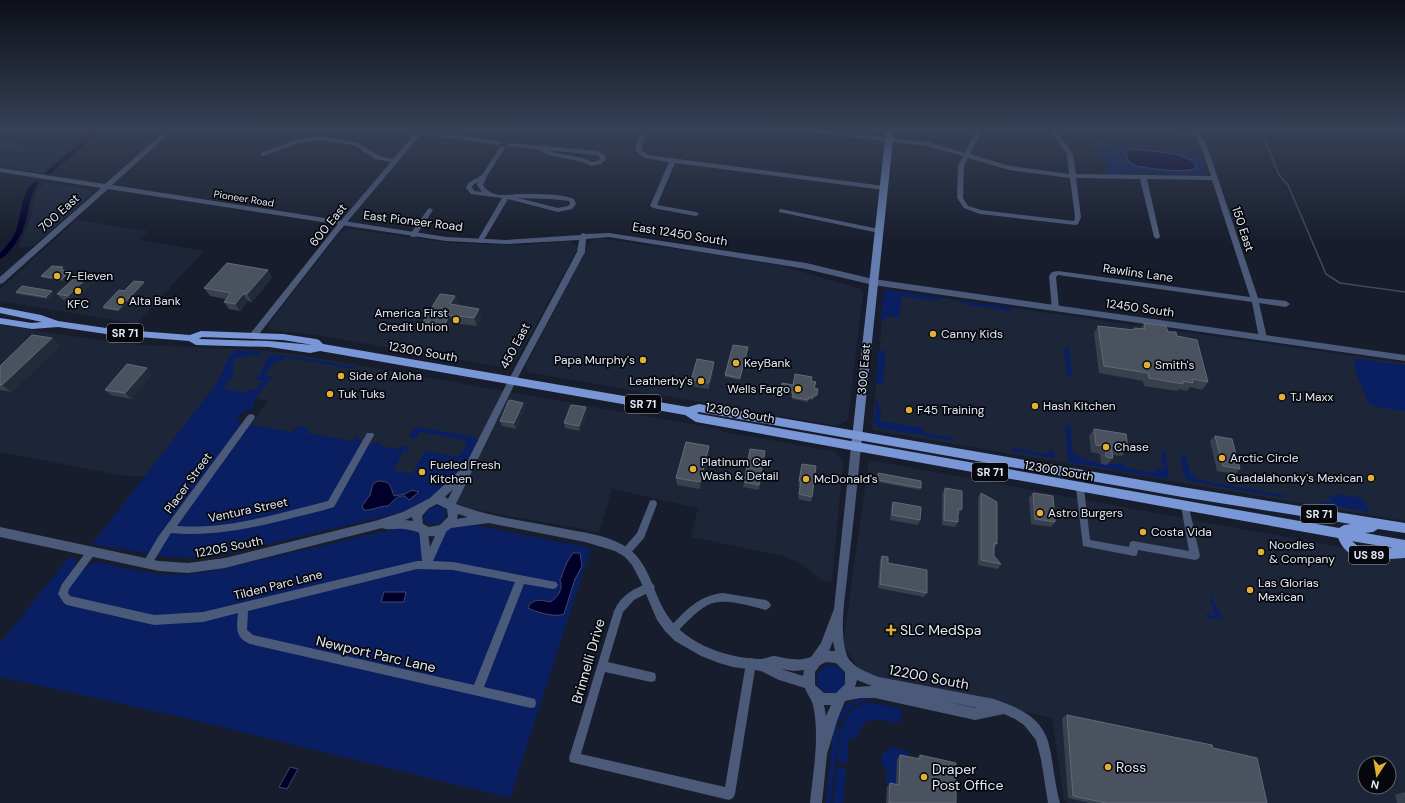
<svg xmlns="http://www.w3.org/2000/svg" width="1405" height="803" font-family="'DM Sans',sans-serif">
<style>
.built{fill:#1d2639;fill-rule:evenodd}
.green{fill:#0a1f61}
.water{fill:#01002b;stroke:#454667}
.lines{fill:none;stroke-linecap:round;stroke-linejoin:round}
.stream{stroke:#454667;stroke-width:1.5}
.canal{fill:#01002b;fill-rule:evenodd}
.minor{fill:#4c5a79;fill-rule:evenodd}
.tertiary{fill:#4c5a79;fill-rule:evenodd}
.secondary{fill:#657cae;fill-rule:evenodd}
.primary{fill:#7996d7;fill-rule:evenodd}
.wall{fill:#383f4d}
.shaded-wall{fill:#232a39}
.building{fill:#4a515f;stroke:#626976}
.poi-dot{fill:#e1af34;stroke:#06080e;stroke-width:1.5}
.labels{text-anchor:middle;stroke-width:3.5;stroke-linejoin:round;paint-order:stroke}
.far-street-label{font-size:10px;fill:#e4e9f3;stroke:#06080e}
.shield{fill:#06080e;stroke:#a1a6ae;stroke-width:1}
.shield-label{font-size:11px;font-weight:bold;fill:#e4e9f3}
.street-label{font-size:12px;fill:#e4e9f3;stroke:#06080e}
.poi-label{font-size:12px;fill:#e4e9f3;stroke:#06080e;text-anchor:start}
.near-poi-label{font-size:14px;fill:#e4e9f3;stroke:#06080e;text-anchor:start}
.near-street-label{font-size:14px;fill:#e4e9f3;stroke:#06080e}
</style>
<rect width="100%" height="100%" fill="#171d2c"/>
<g class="built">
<polygon points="0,141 68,151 41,173 0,166"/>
<polygon points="46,183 91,190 92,193 36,244 30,247 18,248 29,222 36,193"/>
<polygon points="76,220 148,231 140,240 204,251 136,324 0,301 0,289"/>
<polygon points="348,229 453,243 522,245 566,241 573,242 578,248 531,334 513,364 507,368 315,335 270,330 268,326 271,321 339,233"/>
<polygon points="597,238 698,252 782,266 861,289 863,294 848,417 846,421 838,425 832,425 527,372 526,365 562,296 589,244"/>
<polygon points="885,290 1405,363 1405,521 872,430"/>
<polygon points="0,325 125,344 256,350 300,355 719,429 723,432 833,451 840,457 843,463 832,581 826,582 822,580 798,562 784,556 691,537 698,508 612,489 599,532 465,508 458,503 459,495 237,444 268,401 214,390 146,476 138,477 120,475 0,452"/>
<path d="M869 460 1405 559V803H1068L1064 800 1052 718 862 674 843 645ZM1365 763H1389V787H1365Z"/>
</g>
<g class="green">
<polygon points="1092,142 1202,154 1207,172 1202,175 1125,173 1107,175 1105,158"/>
<polygon points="888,290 901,292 901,294 901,292 942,298 937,301 901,296 899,318 886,316 885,322 881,319 884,292"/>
<polygon points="956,300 1012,308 1010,311 969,305"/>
<polygon points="1065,348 1069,348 1072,376 1070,377 1067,376 1064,350"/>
<polygon points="236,350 261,351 261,353 259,356 252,355 233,359 233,377 229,380 224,389 246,393 249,389 256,390 263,381 257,380 256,378 259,377 269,354 311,359 356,367 354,369 284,357 282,362 276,361 264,375 272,377 254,401 253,409 242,413 237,419 240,423 292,432 297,426 310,428 307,433 353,441 356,437 358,437 361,443 371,445 381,441 380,446 400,449 404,445 410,449 410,451 403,451 394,471 412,474 425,451 458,457 466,446 464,445 467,440 420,432 416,438 412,439 409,436 413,430 418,427 475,437 478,440 468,461 458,474 439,494 403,512 225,554 196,558 169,557 92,544 217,383 229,357"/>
<polygon points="878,350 886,351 883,385 876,384"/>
<polygon points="1353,358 1405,365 1405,411 1378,407 1369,404 1357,376"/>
<polygon points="876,400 878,400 878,405 881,407 880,421 924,428 924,433 953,438 953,441 879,428 874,423"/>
<path d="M1065 425 1070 426 1073 454C1089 462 1107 466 1124 463L1126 468 1155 473V468L1164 470 1161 450 1165 452 1169 476 1166 479 1068 462Z"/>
<polygon points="1012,448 1048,454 1048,450 1054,451 1055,458 1012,452"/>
<polygon points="1180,455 1185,455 1184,460 1186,455 1190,474 1196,475 1198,480 1285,495 1285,498 1189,481 1185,478"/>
<polygon points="1337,494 1363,498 1369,512 1321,504 1320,501 1331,502 1328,496 1337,497"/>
<path d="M439 506 446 510V517L438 524H428L424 519C425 510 431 507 439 506Z"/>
<polygon points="474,525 591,548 510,798 176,716 0,677 0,643 70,556 77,560 74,569 83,571 89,565 97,562 156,574 182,575 208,572 399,528 420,527 427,564 444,528"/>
<polygon points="1210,594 1222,617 1232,623 1221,618 1210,619 1206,616 1206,613 1214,616"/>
<circle cx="831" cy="679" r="14"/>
<polygon points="862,697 869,699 854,705 840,722 837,720 847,705"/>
<path d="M868 702 901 708V721L898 723C877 720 863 713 857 739L849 738 847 763 837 761C839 737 839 710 868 702Z"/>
<polygon points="836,724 839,726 831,803 826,803 833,734"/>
<polygon points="890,747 909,751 908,762 896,789 891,788 886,782 887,770 881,763 882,754"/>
<polygon points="837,766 846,768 843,803 833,803"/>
</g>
<g class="water">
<path d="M1128 149C1142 151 1195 151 1196 168 1186 174 1148 168 1136 166L1129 162 1125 150Z"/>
<path d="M378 481C391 481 390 486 394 496L405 494 412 490 419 492 409 500 405 496C396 495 394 501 388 506 378 506 372 511 364 510L362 506 370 495 373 484Z"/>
<path d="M573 553H580L582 566 575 579 564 614C556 618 535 612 528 608 532 598 541 600 550 602 556 599 562 591 561 584 561 581 559 581 561 578 564 569 567 561 573 553Z"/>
<polygon points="384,592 406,592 404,602 381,602"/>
<polygon points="290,767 298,769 287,789 279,787"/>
</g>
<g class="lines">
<polyline class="stream" points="1250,130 1265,141 1279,175 1288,185 1326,274 1340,283 1405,292"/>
<g class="canal">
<polygon points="95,130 102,130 49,175 45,175 45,173"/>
<path d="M36 181 39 183C30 195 29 207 26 221 23 231 18 241 11 249 8 253 5 257 0 259V253C7 246 13 239 16 230 22 216 21 188 36 181Z"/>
</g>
<g class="minor">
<polygon points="0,130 6,130 0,134"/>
<polygon points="418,130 499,141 502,143 499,145 421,134 337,234 256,338 250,338 249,336 250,334 333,230 391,162 375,159 354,145 319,140 298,143 263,156 261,155 261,153 295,140 319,136 358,143 379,156 393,159"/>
<polygon points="641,130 647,130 641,150 648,155 884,186 887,188 884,190 675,163 657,205 696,212 699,214 696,216 653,208 650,206 669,162 644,158 636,151 635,150"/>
<path d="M806 130H825L928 142 965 153 976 130H982L970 154 1010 166 1069 174 1067 154 1049 130H1055L1073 154 1076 174 1211 176 1202 149 1195 136 1159 132 1156 130 1193 132 1192 130H1198L1208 149 1258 298 1286 301 1290 304 1286 307 1259 303 1267 338 1263 341 1259 338 1252 302 1058 275 1056 277 1059 308 1058 310H1052L1049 276 1052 272 1058 271 1250 297 1212 180 1147 179 1160 237 1157 239 1154 237 1140 179 1076 178 1081 217 1078 224 1076 225 980 214 964 208 957 198 958 166 963 156 927 146 809 132ZM968 158 1009 170 1070 178 1075 217 1074 221 981 210 968 206 963 198 964 166Z"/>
<path d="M510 143 598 151 605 155 606 159 601 164 591 166 579 161 552 156 536 149 508 146V144ZM547 150 597 155 600 157V159L597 161 592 162 582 158 555 153Z"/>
<path d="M502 146 505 148 487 176 483 185C485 188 489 192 492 193 501 197 512 194 521 194 538 194 558 193 574 199L576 204 572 209 558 212 508 199 482 243H480L477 241 502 198 471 194 466 188 468 183 482 175 500 147ZM478 182 477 185 482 192 475 191 472 188 473 185ZM518 198 551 199 569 201 570 204 568 206 558 208Z"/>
<polygon points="430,208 433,210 415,237 411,237 411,233 428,209"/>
<polygon points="781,209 879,229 882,231 879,233 779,212 779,210"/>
<path d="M251 414 254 415 255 417 254 419 177 526C228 530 279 513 328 501L367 433H373L374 435 334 507C322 511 308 514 296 517 254 528 214 537 171 533L150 567 147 568 144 567 142 564 144 561 158 537 248 415Z"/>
<polygon points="1080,484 1083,485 1084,488 1090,540 1129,547 1130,542 1133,541 1189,551 1181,506 1182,503 1185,502 1188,503 1200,556 1198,559 1195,560 1138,550 1137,555 1134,556 1083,546 1076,488 1077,485"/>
<polygon points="653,500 656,501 657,504 644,538 629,555 626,556 623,555 621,552 623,549 637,533 650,501"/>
<path d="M424 526 427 527 430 547 439 527 442 526 445 527 447 530 433 561 453 562 556 582 558 585 556 588 553 589 524 584 484 687 531 698 535 699 536 703 535 707 531 708 250 644C234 637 237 627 238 613L203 622 154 625 67 605 64 603 58 594 62 584 89 548 92 547 95 548 97 551 69 589 68 593 70 596 154 615 203 612 417 561H422L419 530 421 527ZM417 569 453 570 515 582 474 685 253 635 247 630 248 611Z"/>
<path d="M650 583 653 584 655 587 653 590 634 600 623 612 608 662 651 672 655 673 656 677 655 681 651 682 605 672 581 754 725 787 746 663 747 659 751 658 755 659 756 663 735 794 733 798 729 800 574 763 570 762 569 758 614 611C621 595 634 588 650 583Z"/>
<path d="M723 593 766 600 769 602 771 605 769 608 766 610C750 606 723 597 708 605 695 612 685 624 675 634L672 636 669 634 667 631 669 628C685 611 699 595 723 593Z"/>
</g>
<path class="tertiary" d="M166 130H173L112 185 446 237 506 240 580 235 583 233 586 234 609 233 806 263 873 279 1405 355V361L873 285 806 269 609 237 586 239 585 252 516 381 456 504C493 518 532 522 571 530 588 533 607 536 623 545 648 559 651 587 664 610 682 643 725 658 760 659 765 659 770 656 775 656 781 657 787 659 793 659 799 660 805 659 811 657L821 643 834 609 851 447 853 444 856 443 859 444 861 447C857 487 853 528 848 568 846 594 838 630 847 656 852 667 868 673 879 677L994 699C1062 722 1045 746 1060 803H1048L1041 759 1036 740 1024 725 1015 719 1004 714 975 720 875 698H860L845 701 838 718 827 754 822 803H810C813 771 820 737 813 705 811 698 807 694 805 688L779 680 761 671 733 667 719 663 701 656 675 641 665 631 657 620 640 580 632 565 625 557 615 551 585 542 489 523 451 528C430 545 425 531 404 529 397 528 389 531 382 528L225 568 188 573 159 571 0 537V527L159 561 188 563 225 558 375 521 403 512 430 498 459 471 463 470 508 381 577 252 579 240 506 244 446 241 108 189 3 283 0 284V277L101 188 0 172V168L105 184ZM453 489 448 499 445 497ZM437 504 447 509 448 517 440 525 429 527 423 524 422 516 429 508ZM458 514 468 517 457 519ZM412 517 413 521 405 520ZM833 641 835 651H829ZM826 662 836 663 845 672V684L836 693H824L815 685V672L820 665ZM781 669 794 671 804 670 803 676ZM857 680 872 686 855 687ZM944 701 977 708H975ZM824 705H831L826 716Z"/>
<polygon class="secondary" points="886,130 894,130 861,447 860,450 856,451 852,450 851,447"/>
<path class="primary" d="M0 307 41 315 58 321 113 329 190 335 201 331 283 334 316 339 319 340 323 344 688 407 699 404 1182 487 1405 523V533L1378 529 1373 532 1365 533 1405 540V558C1380 559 1350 567 1338 538L696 422 685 415 320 351 310 353 269 347 196 345 189 341 113 335 58 327 32 329 0 324V318L32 323 42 322 0 313ZM202 337 283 340 313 345 269 341 199 339ZM699 412 1182 497 1351 524 1344 525 1339 528 699 414 697 413ZM1352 541H1351L1393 548 1361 549Z"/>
</g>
<g class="wall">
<polygon points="65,269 64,270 70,271 72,273 64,281 43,278 41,276"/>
<polygon points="268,270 272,278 252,302 248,301 240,311 229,309 224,302 226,299 210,296 204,288"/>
<polygon points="88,277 93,282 73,302 63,300 57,294"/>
<polygon points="144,282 145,284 119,311 104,309 103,307"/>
<polygon points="16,292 54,293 48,299 17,294"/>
<polygon points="455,296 458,304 456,306 482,317 477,326 452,323 447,333 426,330 423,322"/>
<polygon points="1144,323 1168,332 1177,336 1208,382 1202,390 1190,387 1187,391 1179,389 1177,391 1144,386 1143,381 1099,373 1094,333 1098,326 1133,330 1134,328 1141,328"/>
<polygon points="52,338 59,346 11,392 0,390 0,366"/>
<polygon points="748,349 740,380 725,377 725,375"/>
<polygon points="714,368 709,389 691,386 691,380"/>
<polygon points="152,374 131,399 111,395 105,390"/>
<polygon points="811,381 814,388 818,389 816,397 813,397 813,400 808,399 808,402 792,399 793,394 780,392 781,390 793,385"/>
<polygon points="523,403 525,408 516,429 502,426 500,421"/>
<polygon points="586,407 587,413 580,431 565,428 564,423"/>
<polygon points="1094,429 1128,449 1122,456 1112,455 1113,458 1107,465 1101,464 1100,454 1091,452 1089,436"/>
<polygon points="1215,436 1240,469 1235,474 1217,471 1210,441"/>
<polygon points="765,451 759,490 743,487 744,482"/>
<polygon points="709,453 700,489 677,485 676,478"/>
<polygon points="802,464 812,497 811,502 798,499 800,486 798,486"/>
<polygon points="878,473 921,488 920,490 877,482"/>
<polygon points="945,488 962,509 959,514 958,514 958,522 955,527 942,525 942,493"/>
<polygon points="981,493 997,544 994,549 994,556 1001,564 998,569 978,565 978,498"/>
<polygon points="1033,493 1055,522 1051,527 1031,524 1029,498"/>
<polygon points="893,502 920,520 918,525 890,520 891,507"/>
<polygon points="882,556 888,563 927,593 924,597 878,588 880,560"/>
<polygon points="1067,715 1213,748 1267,803 1089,803 1068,798 1062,718"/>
<polygon points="900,755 916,759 920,755 956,803 886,803 887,787 890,783 896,785 897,759"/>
<polygon points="1404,792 1405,793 1405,803 1397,803 1395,795"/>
</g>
<g class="shaded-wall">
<polygon points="268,270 272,278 252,302 247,294"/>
<polygon points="70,271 72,273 64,281 62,279"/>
<polygon points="88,277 93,282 73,302 68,296"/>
<polygon points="144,282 145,284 119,311 118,310"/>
<polygon points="52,291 54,293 48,299 46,297"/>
<polygon points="243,294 248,301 240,311 235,304"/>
<polygon points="455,296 458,304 452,312 450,304"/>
<polygon points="479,309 482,317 477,326 474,318"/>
<polygon points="450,315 452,323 447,333 444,325"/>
<polygon points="52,338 59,346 11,392 2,385"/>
<polygon points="714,362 714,368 709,389 709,383"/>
<polygon points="147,368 152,374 131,399 125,393"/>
<polygon points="523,403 525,408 516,429 514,423"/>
<polygon points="586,407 587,413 580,431 579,426"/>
<polygon points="709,446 709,453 700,489 700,482"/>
</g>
<g class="building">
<polygon points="227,263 268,270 247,294 243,294 235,304 224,302 231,293 204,288"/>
<polygon points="52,266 63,267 61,270 70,271 62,279 41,276"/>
<polygon points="78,275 88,277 68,296 57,294"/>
<polygon points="134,281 144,282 118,310 103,307 119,290 124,291"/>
<polygon points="22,286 52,291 46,297 16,292"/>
<polygon points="440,294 455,296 450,304 479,309 474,318 450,315 444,325 423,322"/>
<polygon points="1144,323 1166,326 1168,332 1176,332 1177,336 1197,340 1208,382 1192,379 1193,383 1183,381 1183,384 1149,378 1148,373 1104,366 1098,326 1134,330 1134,328 1145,329"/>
<polygon points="32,335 52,338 2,385 0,385 0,366"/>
<polygon points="733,345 748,347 740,378 725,375"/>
<polygon points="697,359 714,362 709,383 691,380"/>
<polygon points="127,364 147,368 125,393 105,390"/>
<polygon points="795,374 812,377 811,381 816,382 814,388 818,389 817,395 813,395 813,398 809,397 808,400 792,397 793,392 781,390 782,383 793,385"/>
<polygon points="509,400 523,403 514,423 500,421"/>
<polygon points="571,405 586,407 579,426 564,423"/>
<polygon points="1094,429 1126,434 1128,449 1111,446 1113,458 1106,457 1105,446 1096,445"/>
<polygon points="1215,436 1232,439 1240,469 1223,466"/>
<polygon points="686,442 709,446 700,482 676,478"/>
<polygon points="750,449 765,451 759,485 744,482"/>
<polygon points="802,464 816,466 812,497 799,494 801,481 799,481"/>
<polygon points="878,473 921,481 921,488 878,480"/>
<polygon points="945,488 962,491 962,509 958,509 958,522 944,520"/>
<polygon points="981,493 997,502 997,544 994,543 994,556 1001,564 981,560"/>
<polygon points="1033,493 1053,496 1055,522 1035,519"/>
<polygon points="893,502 921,507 920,520 892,515"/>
<polygon points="882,556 888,557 888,563 927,570 927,593 880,584"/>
<polygon points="1067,715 1212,745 1213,748 1257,758 1267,803 1106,803 1073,796"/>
<polygon points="900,755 920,759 920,755 956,763 956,803 889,803 890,783 899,785"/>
</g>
<linearGradient id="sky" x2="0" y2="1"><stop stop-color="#0d1018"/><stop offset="0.53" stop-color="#364056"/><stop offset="1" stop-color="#364056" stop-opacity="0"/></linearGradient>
<rect width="1405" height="243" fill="url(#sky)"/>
<g class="poi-dot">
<circle cx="57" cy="276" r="4"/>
<circle cx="78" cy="291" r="4"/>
<circle cx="121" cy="301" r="4"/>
<circle cx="456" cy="320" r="4"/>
<circle cx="933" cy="334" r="4"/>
<circle cx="643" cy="360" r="4"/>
<circle cx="736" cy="363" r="4"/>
<circle cx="1147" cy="365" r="4"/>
<circle cx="341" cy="376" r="4"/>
<circle cx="701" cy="381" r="4"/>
<circle cx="798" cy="389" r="4"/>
<circle cx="330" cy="394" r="4"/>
<circle cx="1282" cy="397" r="4"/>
<circle cx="1035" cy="406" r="4"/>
<circle cx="909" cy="410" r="4"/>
<circle cx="1106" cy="447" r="4"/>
<circle cx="1222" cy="458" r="4"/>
<circle cx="693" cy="469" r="4"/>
<circle cx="422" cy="472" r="4"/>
<circle cx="1371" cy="478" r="4"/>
<circle cx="806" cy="479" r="4"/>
<circle cx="1040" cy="513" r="4"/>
<circle cx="1143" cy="532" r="4"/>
<circle cx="1261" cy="552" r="4"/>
<circle cx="1250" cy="590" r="4"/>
<path d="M889 624h4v4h4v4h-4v4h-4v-4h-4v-4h4z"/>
<circle cx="1108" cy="767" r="4"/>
<circle cx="924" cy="777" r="4"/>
</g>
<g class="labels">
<g class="far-street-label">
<text transform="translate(244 198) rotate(9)" y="4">Pioneer Road</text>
</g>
<g class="shield">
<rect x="107" y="324" width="36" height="18" rx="3"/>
<rect x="625" y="395" width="36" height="18" rx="3"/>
<rect x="972" y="463" width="36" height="18" rx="3"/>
<rect x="1301" y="505" width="36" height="18" rx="3"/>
<rect x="1349" y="546" width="40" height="18" rx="3"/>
</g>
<g class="shield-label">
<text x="125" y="337">SR 71</text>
<text x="643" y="408">SR 71</text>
<text x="990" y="476">SR 71</text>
<text x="1319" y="518">SR 71</text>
<text x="1369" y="559">US 89</text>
</g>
<g class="street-label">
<text transform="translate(59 213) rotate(-42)" y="4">700 East</text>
<text transform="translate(413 221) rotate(7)" y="4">East Pioneer Road</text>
<text transform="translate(328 225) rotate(-51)" y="4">600 East</text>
<text transform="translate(1243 229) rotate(72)" y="4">150 East</text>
<text transform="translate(680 234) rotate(9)" y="4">East 12450 South</text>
<text transform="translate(1138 273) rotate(8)" y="4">Rawlins Lane</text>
<text transform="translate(1140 308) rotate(8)" y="4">12450 South</text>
<text transform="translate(515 346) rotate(-62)" y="4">450 East</text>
<text transform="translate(423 352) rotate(10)" y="4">12300 South</text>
<text transform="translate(864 369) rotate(-85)" y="4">300 East</text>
<text transform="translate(740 413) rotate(10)" y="4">12300 South</text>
<text transform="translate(1059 471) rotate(10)" y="4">12300 South</text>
<text transform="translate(188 483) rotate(-54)" y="4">Placer Street</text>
<text transform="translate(248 510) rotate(-12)" y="4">Ventura Street</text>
<text transform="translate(229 547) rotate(-11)" y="4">12205 South</text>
<text transform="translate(278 585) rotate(-14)" y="4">Tilden Parc Lane</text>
</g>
<g class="poi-label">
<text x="65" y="280">7-Eleven</text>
<text x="129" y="305">Alta Bank</text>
<text x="78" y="308" text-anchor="middle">KFC</text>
<text x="448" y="317" text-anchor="end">America First<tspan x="448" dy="14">Credit Union</tspan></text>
<text x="941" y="338">Canny Kids</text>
<text x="635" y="364" text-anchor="end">Papa Murphy's</text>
<text x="744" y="367">KeyBank</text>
<text x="1155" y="369">Smith's</text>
<text x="349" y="380">Side of Aloha</text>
<text x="693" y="385" text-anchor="end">Leatherby's</text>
<text x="790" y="393" text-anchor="end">Wells Fargo</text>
<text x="338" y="398">Tuk Tuks</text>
<text x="1290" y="401">TJ Maxx</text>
<text x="1043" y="410">Hash Kitchen</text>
<text x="917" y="414">F45 Training</text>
<text x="1114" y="451">Chase</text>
<text x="1230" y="462">Arctic Circle</text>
<text x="701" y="466">Platinum Car<tspan x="701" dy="14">Wash &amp; Detail</tspan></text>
<text x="430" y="469">Fueled Fresh<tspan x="430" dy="14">Kitchen</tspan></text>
<text x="1363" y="482" text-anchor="end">Guadalahonky's Mexican</text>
<text x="814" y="483">McDonald's</text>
<text x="1048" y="517">Astro Burgers</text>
<text x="1151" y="536">Costa Vida</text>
<text x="1269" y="549">Noodles<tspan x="1269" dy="14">&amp; Company</tspan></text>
<text x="1258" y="587">Las Glorias<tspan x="1258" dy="14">Mexican</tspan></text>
</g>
<g class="near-poi-label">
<text x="900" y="635">SLC MedSpa</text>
<text x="1116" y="772">Ross</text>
<text x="932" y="774">Draper<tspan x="932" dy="16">Post Office</tspan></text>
</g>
<g class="near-street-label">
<text transform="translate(376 654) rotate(13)" y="5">Newport Parc Lane</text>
<text transform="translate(588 661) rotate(-74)" y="5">Brinnelli Drive</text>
<text transform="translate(929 677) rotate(11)" y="5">12200 South</text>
</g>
</g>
<g transform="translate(1377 775) rotate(192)"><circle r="19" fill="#06080e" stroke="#5f626a"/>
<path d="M0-3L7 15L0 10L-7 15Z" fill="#e1af34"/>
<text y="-6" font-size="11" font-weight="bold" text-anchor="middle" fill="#e4e9f3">N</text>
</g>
</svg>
